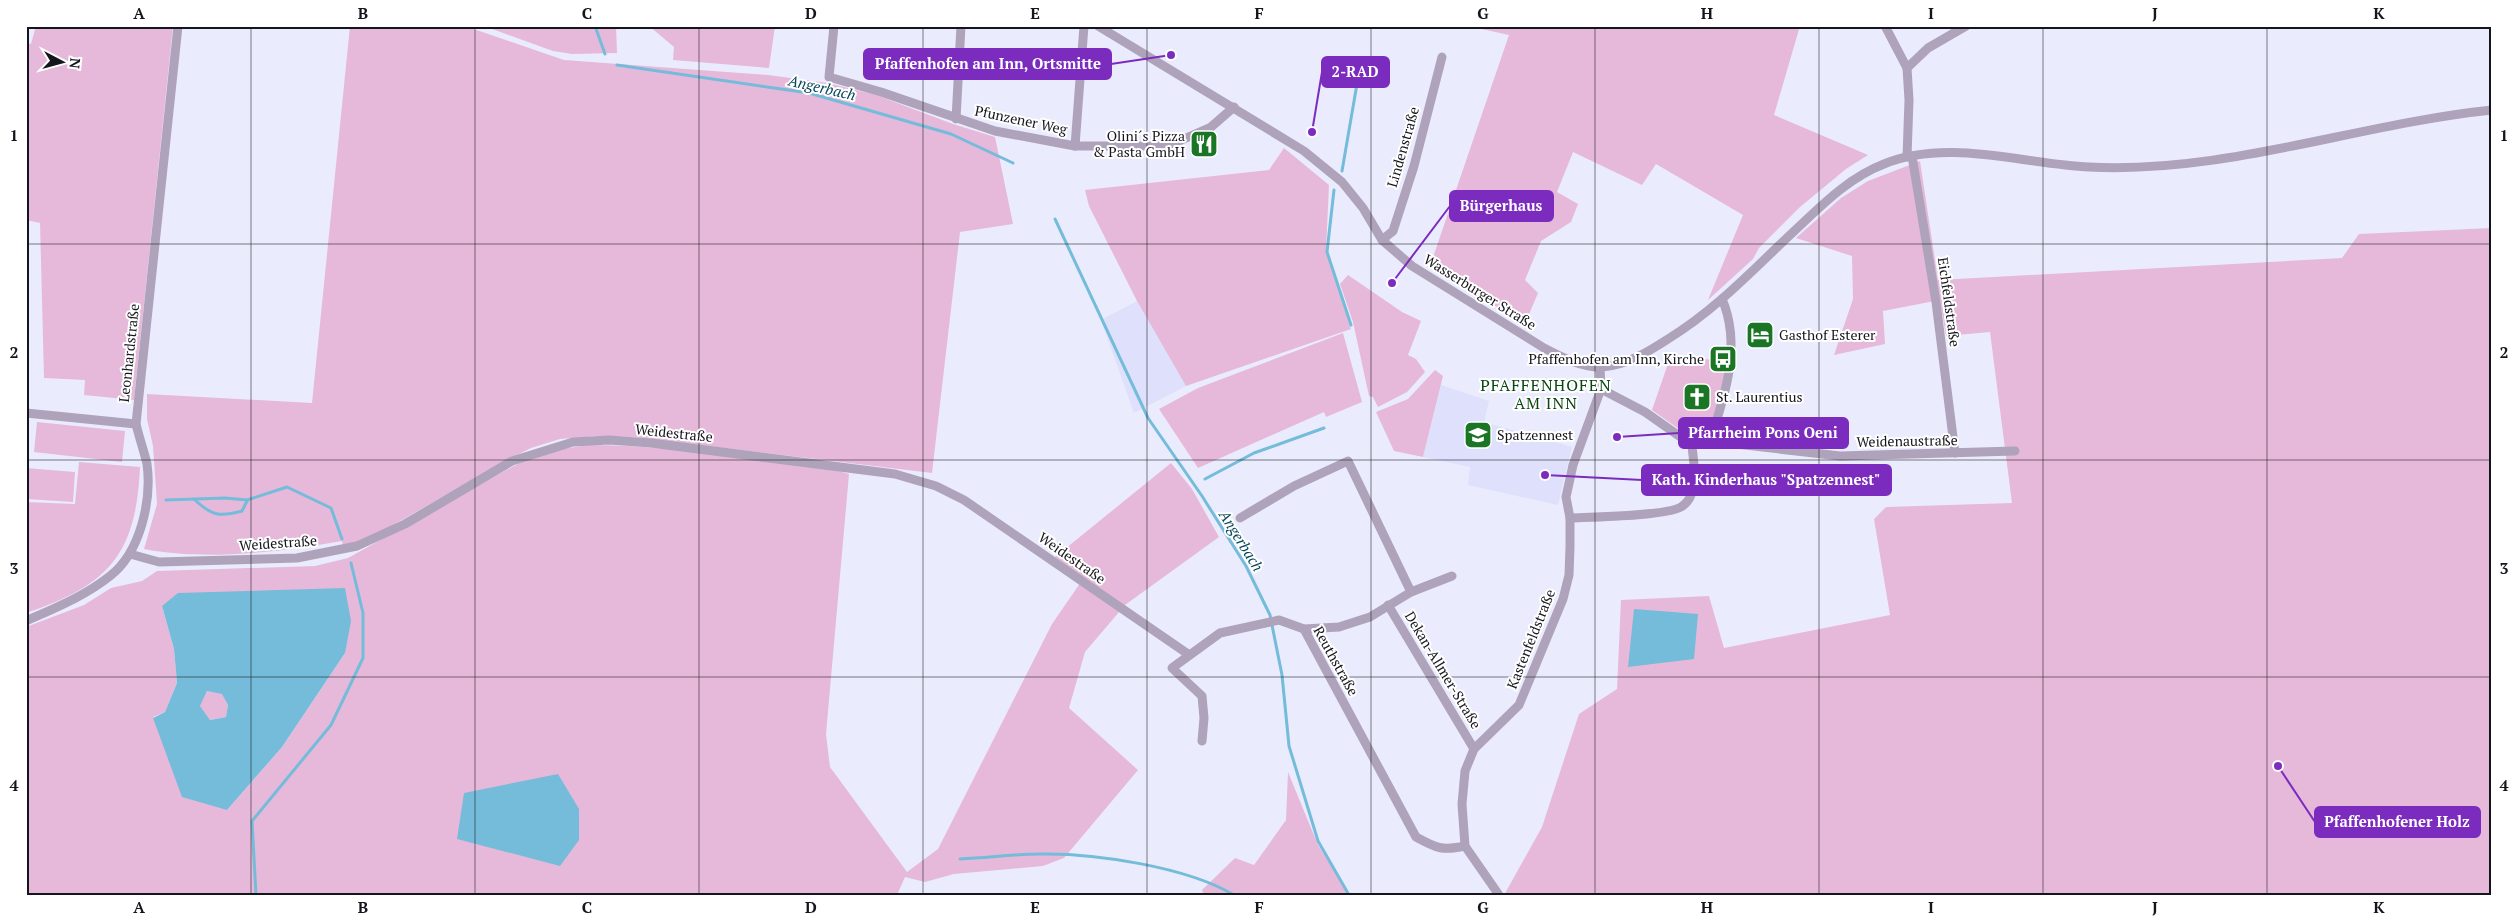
<svg xmlns="http://www.w3.org/2000/svg" width="2518" height="921" font-family="'PT Serif',serif">
<style>
.built{fill:#dee0fc}
.green{fill:#e6b9da;fill-rule:evenodd}
.water{fill:#74bcd9;fill-rule:evenodd}
.lines{fill:none;stroke-linecap:round;stroke-linejoin:round}
.stream{stroke:#74bcd9;stroke-width:3}
.minor{stroke:#afa3bb;stroke-width:9}
.grid{fill:none;stroke:#15151c;stroke-width:1;stroke-opacity:0.55}
.labels{text-anchor:middle;stroke-width:4;stroke-linejoin:round;paint-order:stroke}
.street-label{font-size:14px;fill:#15151c;stroke:#fff}
.poi-label{font-size:14px;fill:#15151c;stroke:#fff;text-anchor:start}
.water-label{font-size:15px;font-style:italic;fill:#05465b;stroke:#fff}
.quarter-label{font-size:16px;letter-spacing:1px;fill:#0a4511;stroke:#fff}
.leader{fill:none;stroke:#7b2cbf;stroke-width:2}
.callout-dot{fill:#7b2cbf;stroke:#fff;stroke-width:2}
.callout{fill:#7b2cbf;stroke:#7b2cbf;stroke-width:2}
.callout-label{font-size:15px;text-anchor:middle;font-weight:bold;fill:#fff}
.neatline{fill:none;stroke:#15151c;stroke-width:2}
.grid-label{font-size:16px;text-anchor:middle;font-weight:bold;fill:#15151c}
</style>
<rect width="100%" height="100%" fill="#eaecfd"/>
<g class="built">
<polygon points="1137,301 1186,386 1134,413 1101,320"/>
<polygon points="1441,385 1489,401 1484,422 1572,447 1558,505 1468,485 1470,467 1423,457"/>
</g>
<g class="green">
<polygon points="36,26 173,26 134,400 84,395 85,380 44,378 40,223 26,220 26,43 31,44"/>
<path d="M350 26H465L564 60 768 75 828 83 876 95 953 124 995 137 1013 224 960 232 932 473 632 437 599 436 560 439 531 448 507 460 372 537 343 547 342 541C282 552 204 561 144 549L157 504 153 446 147 419V394L312 403Z"/>
<polygon points="484,26 616,26 617,53 572,54 553,51"/>
<polygon points="649,26 775,26 769,68 673,60 674,47"/>
<polygon points="1468,26 1800,26 1774,115 1868,155 1846,169 1800,207 1759,248 1753,259 1708,300 1743,215 1656,164 1642,185 1573,152 1557,192 1578,204 1571,222 1541,241 1525,280 1538,293 1525,324 1430,266 1509,35"/>
<polygon points="1284,148 1329,185 1326,251 1351,329 1186,386 1137,301 1089,206 1085,190 1269,170"/>
<polygon points="1920,161 1938,280 2342,258 2359,234 2492,228 2492,895 1504,895 1542,827 1579,714 1617,689 1621,600 1709,596 1724,648 1890,615 1874,519 1886,507 2012,503 1990,332 1946,336 1940,300 1883,311 1885,344 1834,355 1853,299 1852,256 1796,238 1841,198 1868,181"/>
<polygon points="1348,275 1402,312 1421,321 1408,355 1416,359 1425,372 1407,392 1378,407 1373,397 1369,396 1353,322 1340,284"/>
<polygon points="1343,333 1362,402 1326,417 1324,412 1198,468 1159,409 1198,388"/>
<polygon points="1671,355 1713,360 1725,374 1713,423 1699,437 1686,434 1652,410"/>
<polygon points="1435,370 1443,376 1423,457 1394,451 1376,412 1408,399"/>
<polygon points="37,422 125,431 122,462 34,452"/>
<path d="M587 445C670 445 753 460 835 470L849 474 826 734 830 767 907 872 938 849 1052 624 1083 579 1055 557 1171 463 1192 489 1219 537 1125 605 1085 652 1069 708 1138 770 1064 858 1043 866 954 874 925 882 905 877 897 895H26V627L84 605 111 588 142 581 157 571 315 566 348 558 521 462 551 451ZM162 606 345 653 282 747 227 810 153 717 165 712 177 683 174 649Z"/>
<path d="M79 462 140 467C136 555 109 585 26 613V502L75 504Z"/>
<polygon points="26,468 75,472 73,502 26,499"/>
<polygon points="207,691 222,693 228,705 226,717 210,720 199,706"/>
<polygon points="1288,772 1318,845 1350,895 1204,895 1202,890 1235,858 1254,865 1286,820"/>
</g>
<g class="water">
<path d="M345 588 351 621 345 653 282 747 227 810 182 797 153 718 165 712 177 683 174 649 162 606 178 593ZM207 691 222 694 228 705 226 717 210 720 200 706Z"/>
<polygon points="1634,609 1698,614 1694,659 1628,667"/>
<polygon points="558,774 579,809 579,840 560,866 457,839 464,793"/>
</g>
<g class="lines">
<g class="stream">
<polyline points="595,26 605,54"/>
<polyline points="617,65 809,93 951,134 1013,163"/>
<polyline points="1342,171 1358,78"/>
<polyline points="1334,190 1327,252 1351,325"/>
<polyline points="1055,219 1148,418 1202,496 1246,566 1270,615 1282,675 1289,746 1318,841 1349,895"/>
<polyline points="1205,479 1254,453 1324,428"/>
<polyline points="166,500 225,498 247,500 287,487 331,508 342,539"/>
<path d="M195 500C212 516 220 517 242 511L247 501"/>
<path d="M960 859C987 858 1014 854 1040 854 1095 853 1187 867 1234 895"/>
<polyline points="256,895 252,821 331,725 363,658 363,613 351,563"/>
</g>
<g class="minor">
<polyline points="834,26 829,77 881,92 995,131 1075,146 1168,146 1211,127 1234,107"/>
<path d="M1098 26 1304 151 1342 182 1363 208 1382 240 1412 266 1544 348C1561 357 1583 368 1602 367 1627 365 1648 352 1668 339 1714 311 1751 272 1790 235 1818 209 1847 178 1884 164 1948 138 2022 164 2089 167 2226 174 2356 124 2492 110"/>
<polyline points="1885,26 1907,68 1909,100 1907,157"/>
<polyline points="1907,68 1928,48 1966,26"/>
<polyline points="956,119 961,26"/>
<polyline points="1075,146 1084,26"/>
<polyline points="1912,156 1936,302 1955,453"/>
<polyline points="1382,240 1393,231 1414,166 1442,57"/>
<polyline points="1601,389 1645,412 1692,445 1710,441 1840,456 2015,451"/>
<polyline points="26,413 136,424"/>
<path d="M1710 441C1725 396 1742 345 1722 299"/>
<polyline points="1240,518 1294,486 1348,461 1411,592"/>
<path d="M1570 518C1592 517 1666 516 1681 507 1686 504 1689 500 1691 495 1698 481 1693 460 1692 445"/>
<polyline points="130,554 159,562 297,558 357,546 405,524 512,461 573,442 609,440 651,443 895,474 936,486 964,500 1188,654"/>
<polyline points="1388,605 1474,749"/>
<path d="M26 621C55 608 85 596 110 576 140 553 152 501 147 464 144 451 139 437 136 424L178 26"/>
<path d="M1304 629 1416 837C1436 848 1442 851 1465 846"/>
<polyline points="1202,741 1204,718 1202,696 1172,668 1220,633 1279,620 1304,629 1339,627 1370,617 1411,592 1452,576"/>
<polyline points="1499,895 1465,846 1462,804 1465,771 1474,749 1519,705 1563,599 1569,575 1570,547 1570,518 1566,497 1573,465 1601,389 1600,367"/>
</g>
</g>
<path class="grid" d="M251 26V895M475 26V895M699 26V895M923 26V895M1147 26V895M1371 26V895M1595 26V895M1819 26V895M2043 26V895M2267 26V895M26 244H2492M26 460H2492M26 677H2492"/>
<defs>
<symbol id="restaurant-square" viewBox="-11 -11 22 22"><rect x="-9" y="-9" width="18" height="18" rx="4" fill="#1a7624" stroke="#fff"/><path d="M-5-6h1v4h1v-4h1v4h1v-4h1v5L-1.5 .5V6h-2V.5L-5-1ZM5-6V6H3V1.5H1.5Q1.5-4 5-6Z" fill="#fff"/></symbol>
<symbol id="hotel-square" viewBox="-11 -11 22 22"><rect x="-9" y="-9" width="18" height="18" rx="4" fill="#1a7624" stroke="#fff"/><path d="M-6-4.5h1.5V1H6V5H4.5V3h-9V5H-6ZM-4 0a1.8 1.8 0 1 1 3.6 0ZM.5 0V-2.5h3Q6-2.5 6 0Z" fill="#fff"/></symbol>
<symbol id="bus-square" viewBox="-11 -11 22 22"><rect x="-9" y="-9" width="18" height="18" rx="4" fill="#1a7624" stroke="#fff"/><path d="M-5-6H5V4H4V6H2V4H-2V6H-4V4H-5ZM-3.5-4V0h7V-4ZM-3.5 1.2v1.5H-2V1.2ZM2 1.2v1.5H3.5V1.2Z" fill="#fff"/></symbol>
<symbol id="church-square" viewBox="-11 -11 22 22"><rect x="-9" y="-9" width="18" height="18" rx="4" fill="#1a7624" stroke="#fff"/><path d="M-1.2-6h2.4v3.5h3.3v2.4h-3.3V6h-2.4V-.1h-3.3v-2.4h3.3Z" fill="#fff"/></symbol>
<symbol id="school-square" viewBox="-11 -11 22 22"><rect x="-9" y="-9" width="18" height="18" rx="4" fill="#1a7624" stroke="#fff"/><path d="M0-5L7-2L0 1L-7-2ZM-4 1L0 2.5L4 1V4Q0 6-4 4Z" fill="#fff"/></symbol>
</defs>
<g fill-rule="evenodd">
<use href="#restaurant-square" x="1188" y="128" width="32" height="32"/>
<use href="#hotel-square" x="1744" y="319" width="32" height="32"/>
<use href="#bus-square" x="1707" y="343" width="32" height="32"/>
<use href="#church-square" x="1681" y="381" width="32" height="32"/>
<use href="#school-square" x="1462" y="419" width="32" height="32"/>
</g>
<g class="labels">
<g class="street-label">
<text transform="translate(1021 120) rotate(12)" y="5">Pfunzener Weg</text>
<text transform="translate(1403 147) rotate(-74)" y="5">Lindenstraße</text>
<text transform="translate(1480 292) rotate(32)" y="5">Wasserburger Straße</text>
<text transform="translate(1949 302) rotate(82)" y="5">Eichfeldstraße</text>
<text transform="translate(129 353) rotate(-84)" y="5">Leonhardstraße</text>
<text transform="translate(674 433) rotate(6)" y="5">Weidestraße</text>
<text transform="translate(1907 441) rotate(-1)" y="5">Weidenaustraße</text>
<text transform="translate(278 543) rotate(-4)" y="5">Weidestraße</text>
<text transform="translate(1072 558) rotate(35)" y="5">Weidestraße</text>
<text transform="translate(1531 639) rotate(-68)" y="5">Kastenfeldstraße</text>
<text transform="translate(1336 661) rotate(61)" y="5">Reuthstraße</text>
<text transform="translate(1443 670) rotate(59)" y="5">Dekan-Allmer-Straße</text>
</g>
<g class="poi-label">
<text x="1185" y="141" text-anchor="end">Olini´s Pizza<tspan x="1185" dy="16">&amp; Pasta GmbH</tspan></text>
<text x="1779" y="340">Gasthof Esterer</text>
<text x="1704" y="364" text-anchor="end">Pfaffenhofen am Inn, Kirche</text>
<text x="1716" y="402">St. Laurentius</text>
<text x="1497" y="440">Spatzennest</text>
</g>
<g class="water-label">
<text transform="translate(822 88) rotate(13)" y="5">Angerbach</text>
<text transform="translate(1241 541) rotate(58)" y="5">Angerbach</text>
</g>
<g class="quarter-label">
<text x="1546" y="391">PFAFFENHOFEN<tspan x="1546" dy="18">AM INN</tspan></text>
</g>
</g>
<path class="leader" d="M1171 55L1111 64M1312 132L1322 72M1392 283L1450 206M1617 437L1679 433M1545 475L1642 480M2278 766L2315 822"/>
<g class="callout-dot">
<circle cx="1171" cy="55" r="5"/>
<circle cx="1312" cy="132" r="5"/>
<circle cx="1392" cy="283" r="5"/>
<circle cx="1617" cy="437" r="5"/>
<circle cx="1545" cy="475" r="5"/>
<circle cx="2278" cy="766" r="5"/>
</g>
<g class="callout">
<rect x="864" y="49" width="247" height="30" rx="5"/>
<rect x="1322" y="57" width="67" height="30" rx="5"/>
<rect x="1450" y="191" width="103" height="30" rx="5"/>
<rect x="1679" y="418" width="169" height="30" rx="5"/>
<rect x="1642" y="465" width="249" height="30" rx="5"/>
<rect x="2315" y="807" width="165" height="30" rx="5"/>
</g>
<g class="callout-label">
<text x="988" y="69">Pfaffenhofen am Inn, Ortsmitte</text>
<text x="1355" y="77">2-RAD</text>
<text x="1501" y="211">Bürgerhaus</text>
<text x="1763" y="438">Pfarrheim Pons Oeni</text>
<text x="1766" y="485">Kath. Kinderhaus "Spatzennest"</text>
<text x="2397" y="827">Pfaffenhofener Holz</text>
</g>
<rect width="2518" height="921" fill="none" stroke="#ffffff" stroke-width="55"/>
<g transform="translate(62 62) rotate(96)" stroke="#ffffff" stroke-width="4" paint-order="stroke">
<path d="M0-4L9 19L0 12L-9 19Z" fill="#15151c"/>
<text y="-8" font-size="14" font-weight="bold" text-anchor="middle" fill="#15151c">N</text>
</g>
<rect x="28" y="28" width="2462" height="866" class="neatline"/>
<g class="grid-label">
<text x="139" y="19">A</text>
<text x="363" y="19">B</text>
<text x="587" y="19">C</text>
<text x="811" y="19">D</text>
<text x="1035" y="19">E</text>
<text x="1259" y="19">F</text>
<text x="1483" y="19">G</text>
<text x="1707" y="19">H</text>
<text x="1931" y="19">I</text>
<text x="2155" y="19">J</text>
<text x="2379" y="19">K</text>
<text x="14" y="141">1</text>
<text x="2504" y="141">1</text>
<text x="14" y="358">2</text>
<text x="2504" y="358">2</text>
<text x="14" y="574">3</text>
<text x="2504" y="574">3</text>
<text x="14" y="791">4</text>
<text x="2504" y="791">4</text>
<text x="139" y="913">A</text>
<text x="363" y="913">B</text>
<text x="587" y="913">C</text>
<text x="811" y="913">D</text>
<text x="1035" y="913">E</text>
<text x="1259" y="913">F</text>
<text x="1483" y="913">G</text>
<text x="1707" y="913">H</text>
<text x="1931" y="913">I</text>
<text x="2155" y="913">J</text>
<text x="2379" y="913">K</text>
</g>
</svg>
